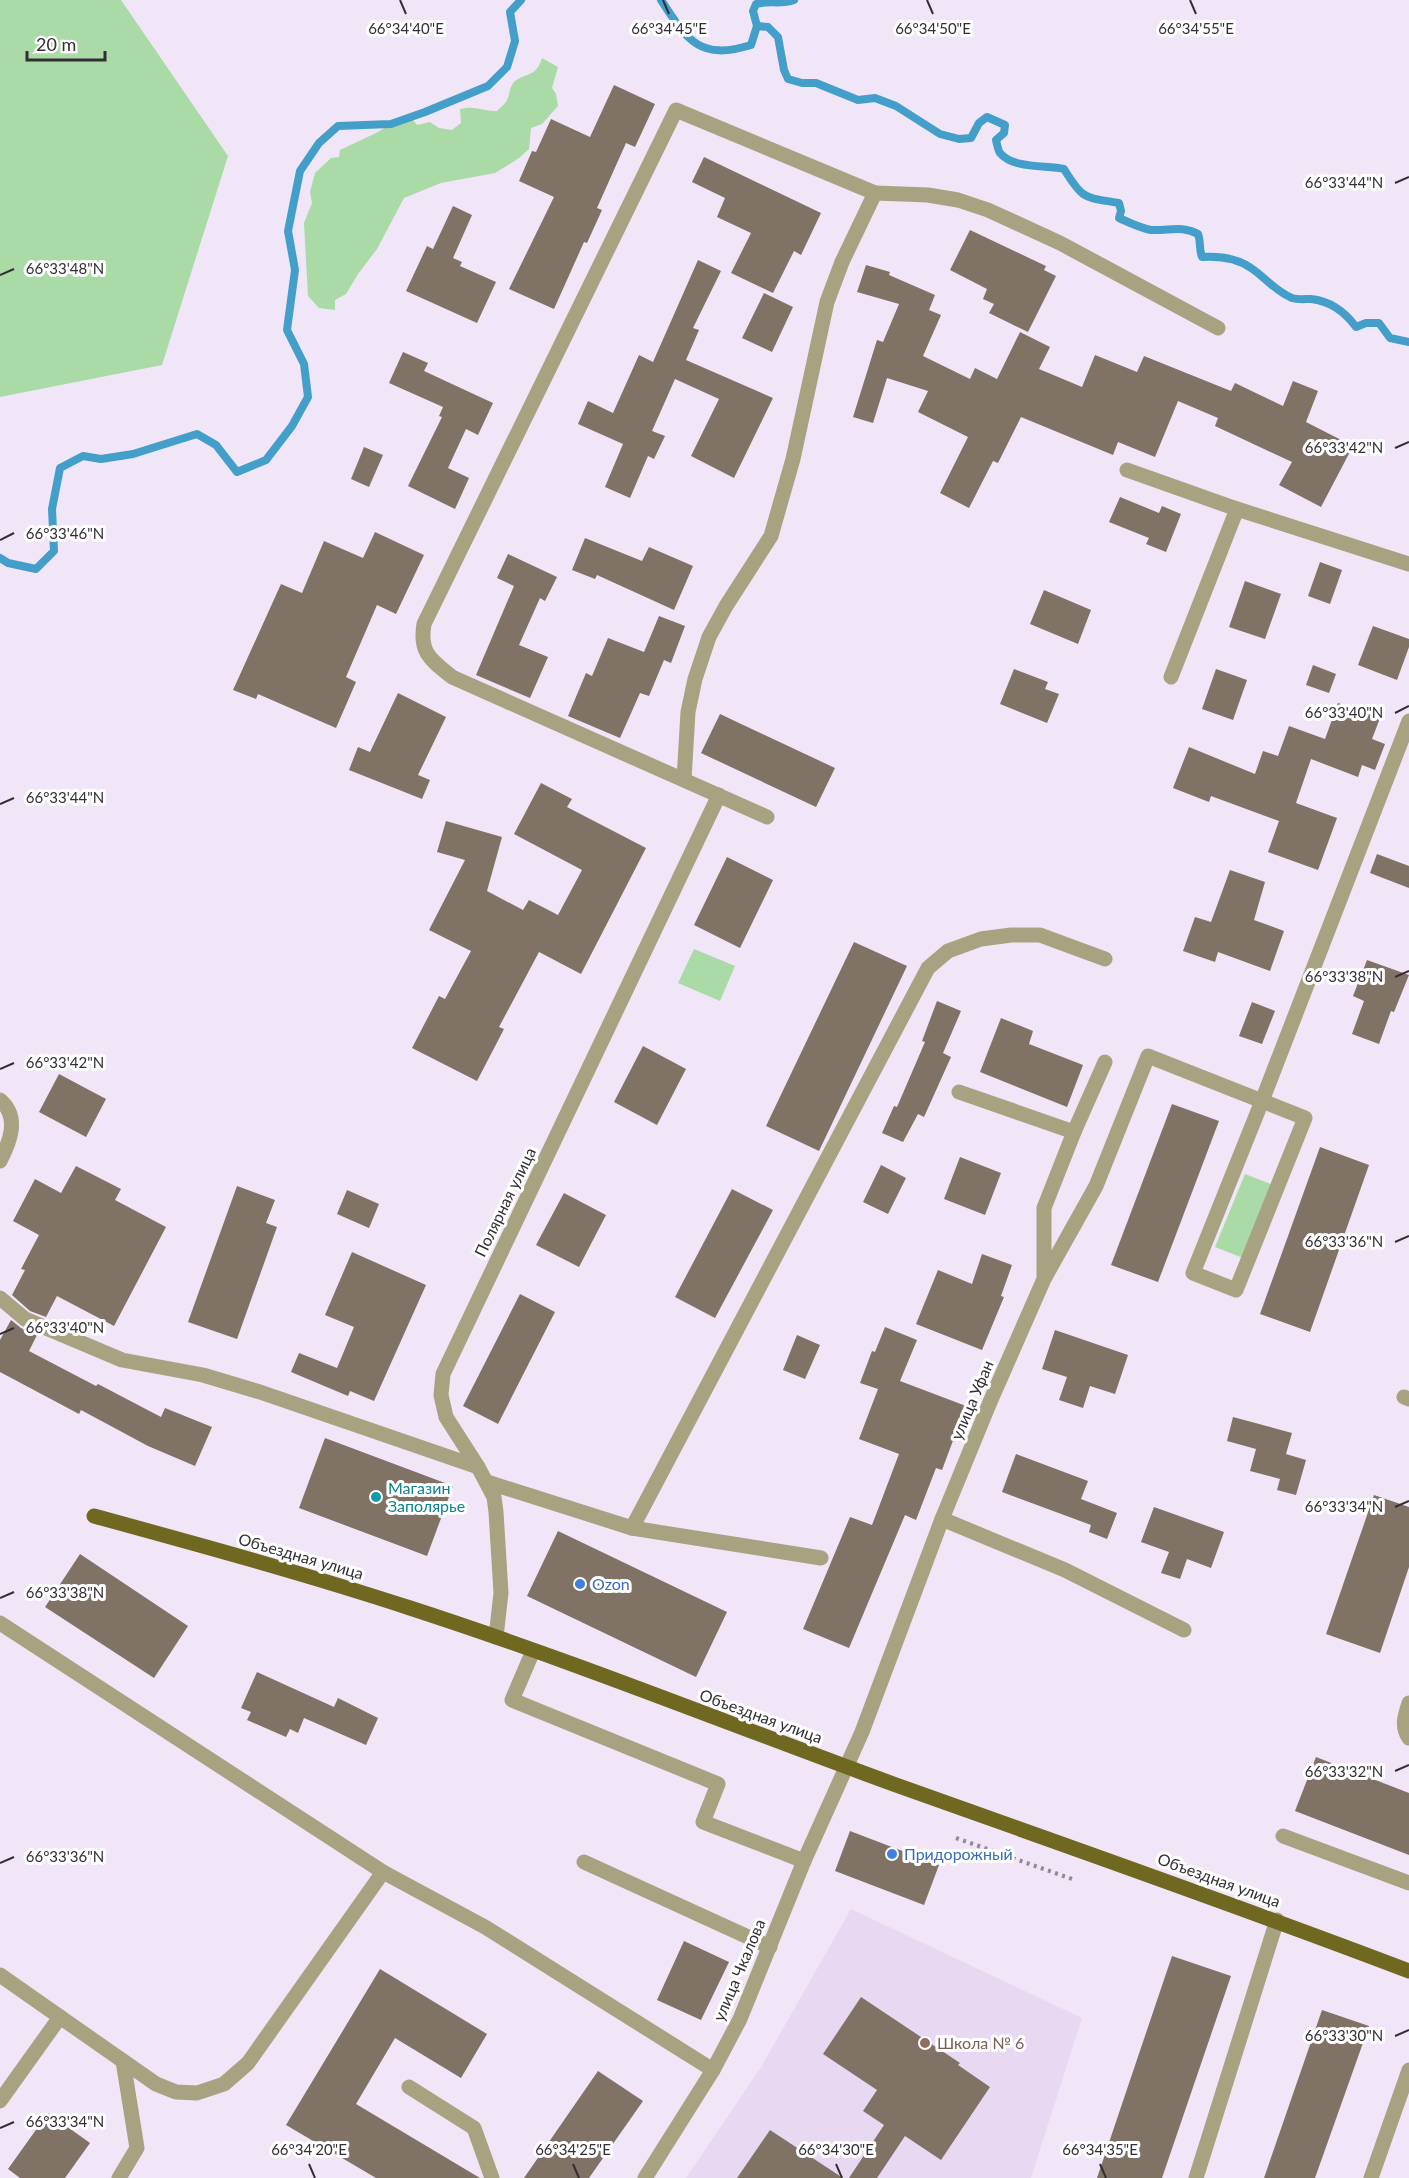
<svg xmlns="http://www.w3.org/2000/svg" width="1409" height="2178" font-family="Lato,sans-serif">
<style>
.built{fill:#e8d9f3}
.green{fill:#aadaa6}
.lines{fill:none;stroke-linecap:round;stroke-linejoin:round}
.stream{stroke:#439fc9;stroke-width:8}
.building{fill:#807265}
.path{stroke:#908996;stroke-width:4;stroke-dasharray:3 4.5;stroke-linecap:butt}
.minor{stroke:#a7a381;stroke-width:15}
.major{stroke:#706721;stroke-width:15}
.ticks{fill:none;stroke:#322e35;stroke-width:2}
.culture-dot{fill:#0f9aa8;stroke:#fff;stroke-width:2}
.shop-dot{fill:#3f7fe0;stroke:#fff;stroke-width:2}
.education-dot{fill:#8d6e63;stroke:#fff;stroke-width:2}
.labels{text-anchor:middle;stroke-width:6;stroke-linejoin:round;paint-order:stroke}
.street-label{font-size:16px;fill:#322e35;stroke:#fff}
.culture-label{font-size:16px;fill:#0d838f;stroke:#fff;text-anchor:start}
.shop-label{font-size:16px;fill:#366cbe;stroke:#fff;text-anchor:start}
.education-label{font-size:16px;fill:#785e54;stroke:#fff;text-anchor:start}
.ticks-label{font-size:15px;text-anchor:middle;fill:#322e35;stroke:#fff;stroke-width:6;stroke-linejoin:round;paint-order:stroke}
</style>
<rect width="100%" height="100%" fill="#f0e6f8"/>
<polygon class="built" points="851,1909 1082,2018 1031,2178 686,2178 761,2067"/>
<g class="green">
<polygon points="0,0 121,0 228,156 162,365 0,397"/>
<path d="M542 58 558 67 552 88 556 94 558 106 542 124 531 128 529 149 519 158 495 173 441 183 404 198 377 249 358 274 346 294 335 300V310L319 308 308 296 304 223 312 203 310 192 315 173 331 158 339 157 340 150 376 133 398 120 411 118 417 125 430 122 439 128 452 130 461 123 460 109C476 105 481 111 497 111 500 108 505 104 507 100 510 94 509 88 514 82 526 72 536 78 542 58Z"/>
<polygon points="694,949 735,966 720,1001 678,983"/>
<polygon points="1245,1174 1273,1185 1243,1258 1215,1247"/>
</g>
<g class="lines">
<g class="stream">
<path d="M661 0C687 40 699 61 751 45L757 26 753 11 756 4C770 0 780 5 794 0"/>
<path d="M757 26 768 27 778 37 784 70 788 79 802 83H816L858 100 875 98 896 106 940 134 959 139 971 138 979 123 987 117 1005 125 1004 133 996 140C997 144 998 150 1000 153 1013 169 1046 165 1064 169 1083 200 1084 197 1119 203L1121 211 1119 218C1130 223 1140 228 1151 230 1169 231 1182 225 1198 234 1201 242 1199 250 1202 257 1219 256 1237 258 1251 268 1266 278 1275 291 1292 298 1298 300 1305 299 1311 299 1330 301 1345 312 1356 327L1366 323H1379L1390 338 1409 342"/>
<polyline points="0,558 8,563 36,569 54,551 52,509 60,468 83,456 101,459 133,454 197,434 216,445 237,472 266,460 292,426 308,397 304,364 287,330 295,270 288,231 300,171 319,143 338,126 391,124 425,112 488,86 507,67 515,41 510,12 521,0"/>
</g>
</g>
<g class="building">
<polygon points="614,85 655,104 635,147 626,143 597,208 602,210 587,243 584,242 554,309 509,289 554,197 519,181 532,151 536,152 551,119 590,137"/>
<polygon points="704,157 821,213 801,255 794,251 773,293 731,273 751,233 717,217 725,198 692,182"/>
<polygon points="453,206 472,215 453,258 462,262 460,266 496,282 477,323 406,291 427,246 433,249"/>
<polygon points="970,230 1046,266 1044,270 1056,276 1028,332 989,313 994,304 983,299 987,289 950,270"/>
<polygon points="698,260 721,271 693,328 699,330 686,360 773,398 734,478 691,456 719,399 675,379 652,431 665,436 654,459 648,456 630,498 605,487 623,444 578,424 588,401 613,413 639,355 653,362"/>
<polygon points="866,265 890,272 889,275 935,295 929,310 941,315 923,356 970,379 975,368 997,379 1020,332 1050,347 1039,369 1082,387 1095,355 1137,372 1144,356 1231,391 1235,383 1283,406 1293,381 1318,391 1306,422 1353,446 1321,507 1279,485 1292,462 1215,426 1218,418 1178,401 1155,457 1118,442 1113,455 1021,417 998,463 993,461 969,508 940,493 968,437 918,412 928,391 887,378 873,423 853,417 877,340 883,342 899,304 857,292"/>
<polygon points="764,293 793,307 772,352 742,338"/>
<polygon points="403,352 428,363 424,371 493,403 478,435 466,429 448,468 469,478 455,509 408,486 442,417 439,416 443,407 389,383"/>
<polygon points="364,447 383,455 369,487 351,479"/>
<polygon points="1120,497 1159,513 1162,506 1181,514 1166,552 1146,544 1149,538 1109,522"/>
<polygon points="375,532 424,555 396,614 377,605 346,677 356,682 336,728 258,694 256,699 233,690 281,584 302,593 324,541 363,558"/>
<polygon points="585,538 642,561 649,547 693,566 674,610 597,575 595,579 572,570"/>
<polygon points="508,554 557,577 545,601 540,598 519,645 548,657 530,698 476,675 514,586 497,578"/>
<polygon points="1320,562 1342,570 1330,604 1308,596"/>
<polygon points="1245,581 1281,594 1265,639 1229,627"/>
<polygon points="1044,590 1091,610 1078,644 1030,624"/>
<polygon points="659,616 685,626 671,663 664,660 649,696 640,693 620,738 568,716 586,673 592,676 608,638 644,652"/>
<polygon points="1373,626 1409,639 1409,647 1397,680 1358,665"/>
<polygon points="1313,665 1336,674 1329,693 1306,685"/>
<polygon points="1014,669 1048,682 1045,689 1059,694 1047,723 1000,704"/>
<polygon points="1216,669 1247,680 1233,720 1202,709"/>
<polygon points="398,693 446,717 418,775 430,780 422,799 349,770 358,747 370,752"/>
<polygon points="1338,703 1380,718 1372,739 1385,744 1375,770 1362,765 1358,777 1311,759 1296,803 1337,818 1318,870 1268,852 1279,821 1211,796 1209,802 1173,788 1189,747 1255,774 1263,751 1278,756 1289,726 1325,739"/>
<polygon points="720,714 835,768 816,807 701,753"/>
<polygon points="541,783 572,799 567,807 646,848 581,974 539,952 499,1027 504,1029 477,1081 412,1048 439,996 445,999 471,951 429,930 465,860 437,852 446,821 502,837 487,891 523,910 529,900 558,915 582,870 514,834"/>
<polygon points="1377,854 1409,866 1409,888 1370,873"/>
<polygon points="727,857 773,880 740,948 694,925"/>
<polygon points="1230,870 1265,882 1254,920 1284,931 1270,971 1218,952 1215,962 1183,951 1195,917 1211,922"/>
<polygon points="854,942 907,966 819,1151 766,1126"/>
<polygon points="1367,960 1409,975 1394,1012 1391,1011 1379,1044 1352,1034 1364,1001 1353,996"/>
<polygon points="937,1001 961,1011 943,1053 951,1057 924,1117 918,1114 903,1142 882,1133 894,1106 897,1107 925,1042 922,1041"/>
<polygon points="1252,1002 1275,1011 1262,1044 1239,1036"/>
<polygon points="1001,1018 1033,1031 1029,1044 1083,1065 1067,1107 980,1072"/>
<polygon points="643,1046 686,1069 657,1125 614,1102"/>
<polygon points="59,1074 106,1099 86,1137 39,1112"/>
<polygon points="1172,1104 1219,1121 1158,1282 1111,1265"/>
<polygon points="1320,1147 1369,1165 1310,1332 1260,1314"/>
<polygon points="960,1157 1001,1173 985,1215 944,1199"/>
<polygon points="881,1165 906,1178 888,1214 863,1202"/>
<polygon points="76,1166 121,1189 115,1200 166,1227 114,1326 57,1296 46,1317 30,1311 12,1295 25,1270 21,1269 39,1235 13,1221 35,1179 61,1193"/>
<polygon points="237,1186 275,1200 266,1223 277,1227 237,1339 188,1322"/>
<polygon points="732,1189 773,1210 715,1318 675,1297"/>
<polygon points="347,1190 379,1204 369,1228 337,1214"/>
<polygon points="564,1193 606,1215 579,1267 536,1245"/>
<polygon points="352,1252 426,1285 374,1401 350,1391 348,1396 291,1372 299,1353 337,1368 354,1327 325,1315"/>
<polygon points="982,1254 1012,1265 1001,1296 1004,1297 982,1350 916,1324 938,1270 972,1284"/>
<polygon points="520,1294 555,1312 498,1424 463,1406"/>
<polygon points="11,1320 21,1328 37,1335 29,1351 96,1386 98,1384 161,1417 165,1408 212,1427 195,1466 148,1446 81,1410 79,1414 0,1372 0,1340"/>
<polygon points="885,1327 917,1340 900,1381 966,1406 942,1470 936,1468 916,1520 905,1515 849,1648 803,1629 850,1517 872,1525 899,1454 859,1439 878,1389 860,1383 872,1351 875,1352"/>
<polygon points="1055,1330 1128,1355 1115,1394 1090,1386 1083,1408 1059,1400 1067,1377 1042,1369"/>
<polygon points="797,1335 820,1345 805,1379 783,1370"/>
<polygon points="1233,1417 1292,1433 1286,1454 1306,1460 1296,1495 1277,1490 1280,1479 1250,1471 1256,1449 1227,1441"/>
<polygon points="325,1438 453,1486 427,1556 299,1508"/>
<polygon points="1016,1454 1088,1481 1081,1499 1117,1513 1107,1539 1089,1532 1091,1525 1002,1492"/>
<polygon points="1374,1495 1409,1507 1409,1567 1380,1653 1326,1634"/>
<polygon points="1154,1507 1224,1532 1211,1568 1187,1559 1180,1579 1161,1573 1169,1552 1141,1542"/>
<polygon points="558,1531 727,1612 696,1677 527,1596"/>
<polygon points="80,1554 188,1626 154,1678 45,1607"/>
<polygon points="257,1672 334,1707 338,1698 378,1718 366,1745 304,1718 298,1733 290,1729 286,1737 247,1720 251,1712 241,1708"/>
<polygon points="1316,1757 1409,1793 1409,1855 1295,1811"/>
<polygon points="850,1831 939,1865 924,1905 835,1871"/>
<polygon points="684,1941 729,1962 701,2020 657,2000"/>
<polygon points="1172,1956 1231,1976 1162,2178 1097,2178"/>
<polygon points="380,1969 487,2034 461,2078 395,2038 356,2104 480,2178 376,2178 286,2125"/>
<polygon points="861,1997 960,2063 958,2065 990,2087 941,2160 905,2136 877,2178 849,2178 884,2125 863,2111 877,2090 823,2054"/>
<polygon points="1322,2010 1369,2026 1315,2178 1264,2178"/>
<polygon points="598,2071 643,2101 589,2178 524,2178"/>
<polygon points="48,2113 90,2143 65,2178 20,2178 8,2169"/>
<polygon points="770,2130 843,2178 737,2178"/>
</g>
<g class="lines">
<polyline class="path" points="956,1838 1072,1879"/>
<g class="minor">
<polyline points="875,193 928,195 958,200 988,210 1060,243 1218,328"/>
<polyline points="1127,470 1237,509 1409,564"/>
<polyline points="1171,677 1237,509"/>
<path d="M684 780 688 712 695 679 709 637 726 606 771 536 793 459 827 302 842 262 875 193 676 110 424 624C419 653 431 660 452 677L767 817"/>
<polyline points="959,1092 1074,1132"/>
<path d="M0 1100C20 1117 10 1142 0 1161"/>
<polyline points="1044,1276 1044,1208 1074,1132 1105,1062"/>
<polyline points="0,1298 25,1319 122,1360 203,1375 260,1392 478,1467"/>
<polyline points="1404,1397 1409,1399"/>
<polyline points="487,1482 632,1528 928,968 948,951 981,939 1011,935 1040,935 1105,959"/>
<polyline points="942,1519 1065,1570 1184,1630"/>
<polyline points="632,1528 821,1558"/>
<polyline points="0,1623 383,1872"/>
<polyline points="496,1637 501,1593 496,1512 494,1497 478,1467 446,1417 441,1395 443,1374 719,795"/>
<polyline points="533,1651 512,1700 718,1784 703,1822 804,1861"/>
<path d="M1409 1703C1405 1715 1401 1727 1409 1738"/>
<polyline points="1283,1836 1409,1883"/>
<polyline points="584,1862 770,1947"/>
<polyline points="0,1975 60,2017 0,2101"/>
<polyline points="60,2017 156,2084 176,2092 197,2093 224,2084 248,2063 383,1872 485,1927 713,2070"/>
<polyline points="409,2087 474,2128 492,2178"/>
<polyline points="119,2178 137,2148 123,2061"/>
<polyline points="645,2178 713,2070 740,2019 804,1861 862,1732 942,1519 990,1402 1044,1279 1096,1186 1148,1056 1262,1101 1193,1273 1236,1290 1305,1118 1262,1101 1409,721"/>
<polyline points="1196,2178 1277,1920"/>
<polyline points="1371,2178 1409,2070"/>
</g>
<path class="major" d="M94 1516C200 1545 306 1574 410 1608 574 1661 734 1726 896 1785 1067 1846 1239 1906 1409 1971"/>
</g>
<path class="ticks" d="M400 0 406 14M663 0 669 14M927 0 933 14M1190 0 1196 14M1395 183 1409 177M0 275 14 269M1395 448 1409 442M0 540 14 533M1395 713 1409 706M0 804 14 798M1395 977 1409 971M0 1069 14 1063M1395 1242 1409 1236M0 1334 14 1328M1395 1507 1409 1501M0 1598 14 1592M1395 1771 1409 1765M0 1863 14 1857M1395 2036 1409 2030M0 2128 14 2122M309 2164 315 2178M573 2164 579 2178M836 2164 842 2178M1100 2164 1106 2178"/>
<circle class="culture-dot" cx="376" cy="1497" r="6"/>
<g class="shop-dot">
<circle cx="580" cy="1584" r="6"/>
<circle cx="892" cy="1854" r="6"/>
</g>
<circle class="education-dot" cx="925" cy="2043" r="6"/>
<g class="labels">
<g class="street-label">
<text transform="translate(505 1202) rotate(-64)" y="6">Полярная улица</text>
<text transform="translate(972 1400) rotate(-67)" y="6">улица Уфан</text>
<text transform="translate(301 1556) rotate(16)" y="6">Объездная улица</text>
<text transform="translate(761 1716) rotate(20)" y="6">Объездная улица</text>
<text transform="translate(1219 1880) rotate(20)" y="6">Объездная улица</text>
<text transform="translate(739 1970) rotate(-67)" y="6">улица Чкалова</text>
</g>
<g class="culture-label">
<text x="388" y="1494">Магазин<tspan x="388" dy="18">Заполярье</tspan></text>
</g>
<g class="shop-label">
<text x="592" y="1590">Ozon</text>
<text x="904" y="1860">Придорожный</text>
</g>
<g class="education-label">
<text x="937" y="2049">Школа № 6</text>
</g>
</g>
<g class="ticks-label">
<text x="669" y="34">66°34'45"E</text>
<text x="406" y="34">66°34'40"E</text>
<text x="933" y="34">66°34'50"E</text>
<text x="1196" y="34">66°34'55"E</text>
<text x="1344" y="188">66°33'44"N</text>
<text x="65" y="274">66°33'48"N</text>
<text x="1344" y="453">66°33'42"N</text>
<text x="65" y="539">66°33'46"N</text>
<text x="1344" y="718">66°33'40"N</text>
<text x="65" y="803">66°33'44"N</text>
<text x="1344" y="982">66°33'38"N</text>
<text x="65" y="1068">66°33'42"N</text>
<text x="1344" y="1247">66°33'36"N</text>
<text x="65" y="1333">66°33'40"N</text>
<text x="1344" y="1512">66°33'34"N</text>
<text x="65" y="1598">66°33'38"N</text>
<text x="1344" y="1777">66°33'32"N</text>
<text x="65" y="1862">66°33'36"N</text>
<text x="1344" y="2041">66°33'30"N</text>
<text x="65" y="2127">66°33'34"N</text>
<text x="309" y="2155">66°34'20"E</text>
<text x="573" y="2155">66°34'25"E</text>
<text x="836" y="2155">66°34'30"E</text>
<text x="1100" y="2155">66°34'35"E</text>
</g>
<path d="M27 51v9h78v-9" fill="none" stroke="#322e35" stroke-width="3"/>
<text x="36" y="51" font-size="18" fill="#322e35" stroke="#ffffff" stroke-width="4.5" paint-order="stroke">20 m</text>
</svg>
